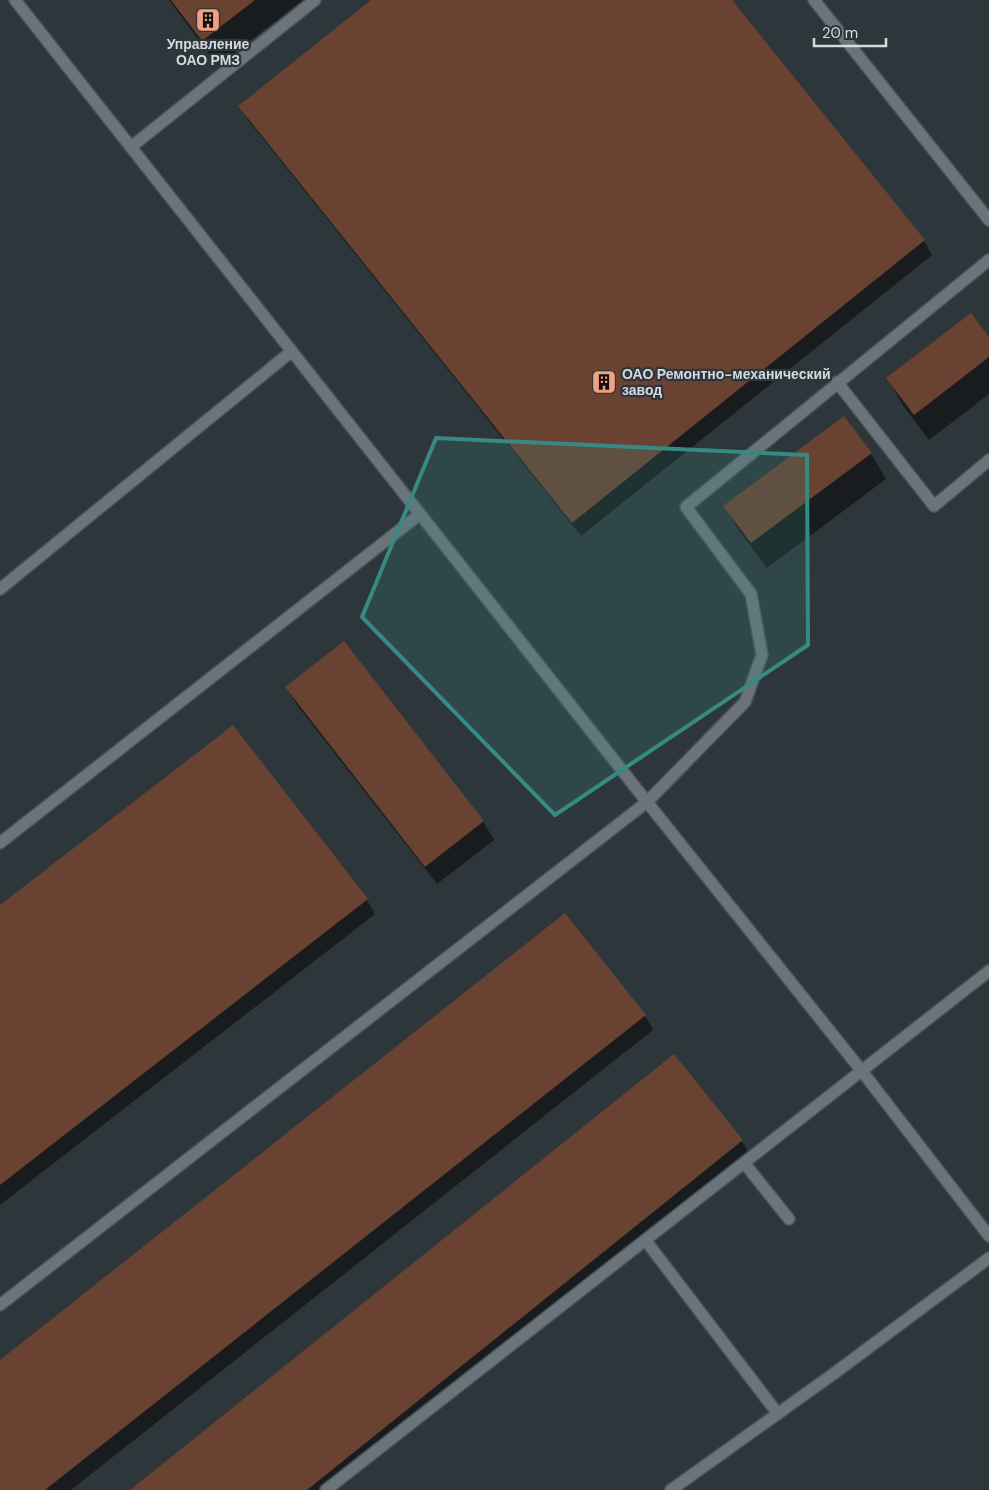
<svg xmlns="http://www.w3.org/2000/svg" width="989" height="1490" font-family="'DM Sans',sans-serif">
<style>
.shadow{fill:#0007}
.building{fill:#694232}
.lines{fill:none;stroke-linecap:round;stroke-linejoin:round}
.service-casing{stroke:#4b5257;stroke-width:14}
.service{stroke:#6a747a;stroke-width:11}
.marked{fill:#378a84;fill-opacity:0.2;stroke:#378a84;stroke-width:4;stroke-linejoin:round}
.labels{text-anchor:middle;stroke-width:4.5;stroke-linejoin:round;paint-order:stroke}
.poi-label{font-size:14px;font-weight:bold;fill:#d5dade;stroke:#2d363b}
</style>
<rect width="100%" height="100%" fill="#2d363b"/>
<g class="shadow">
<polygon points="169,0 303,0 218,66"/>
<polygon points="373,0 731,0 924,241 932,255 581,536 248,120 240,106"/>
<polygon points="989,339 989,394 929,440 902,404 888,378"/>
<polygon points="871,453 886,479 767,568 740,532 725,507"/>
<polygon points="286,687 483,821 494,840 437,884 297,705"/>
<polygon points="232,726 367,900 375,914 0,1205 0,907"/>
<polygon points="565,914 645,1016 653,1030 71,1490 0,1490 0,1361"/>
<polygon points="742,1141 750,1155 332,1490 132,1490"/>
</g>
<g class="building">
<polygon points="171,0 255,0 202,41"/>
<polygon points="371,0 732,0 925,240 572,523 238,106"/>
<polygon points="971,313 989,337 989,357 914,415 886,378"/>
<polygon points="844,416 872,453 751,543 723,506"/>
<polygon points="344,641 484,821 425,867 285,687"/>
<polygon points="233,725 368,899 0,1185 0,905"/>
<polygon points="565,913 646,1015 45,1490 0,1490 0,1360"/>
<polygon points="674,1054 743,1140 307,1490 130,1490"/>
</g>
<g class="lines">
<defs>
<g id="service">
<polyline points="15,0 647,802 861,1070 989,1236"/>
<polyline points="814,0 989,220"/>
<polyline points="131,147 315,0"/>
<polyline points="837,382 934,506 989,460"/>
<polyline points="0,589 292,351"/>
<polyline points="0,843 420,514"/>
<polyline points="745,1164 789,1219"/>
<polyline points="646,1241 778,1414"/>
<polyline points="0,1305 647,802 745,702 762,655 751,594 686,507 989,260"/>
<polyline points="326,1490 989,971"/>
<polyline points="671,1490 836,1372 989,1258"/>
</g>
</defs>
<use href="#service" class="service-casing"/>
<use href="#service" class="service"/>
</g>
<path class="marked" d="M436 438 807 455 808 645 555 815 362 617Z"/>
<defs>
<symbol id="building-square" viewBox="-11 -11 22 22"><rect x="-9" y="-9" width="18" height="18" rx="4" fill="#f2a07f" stroke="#2d363b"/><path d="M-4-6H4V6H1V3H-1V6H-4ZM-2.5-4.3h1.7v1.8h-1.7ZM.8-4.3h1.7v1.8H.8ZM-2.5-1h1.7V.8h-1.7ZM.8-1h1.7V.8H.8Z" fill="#111"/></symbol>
</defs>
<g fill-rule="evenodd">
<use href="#building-square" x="194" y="6" width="28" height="28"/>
<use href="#building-square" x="590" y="368" width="28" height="28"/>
</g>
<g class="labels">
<g class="poi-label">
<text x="208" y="49">Управление<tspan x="208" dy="16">ОАО РМЗ</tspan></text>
<text x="622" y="379" text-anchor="start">ОАО Ремонтно-механический<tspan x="622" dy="16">завод</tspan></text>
</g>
</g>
<path d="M814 38v8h72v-8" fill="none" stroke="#d5dade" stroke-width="2.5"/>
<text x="822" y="38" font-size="15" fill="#d5dade" stroke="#2d363b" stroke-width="4" paint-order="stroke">20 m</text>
</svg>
